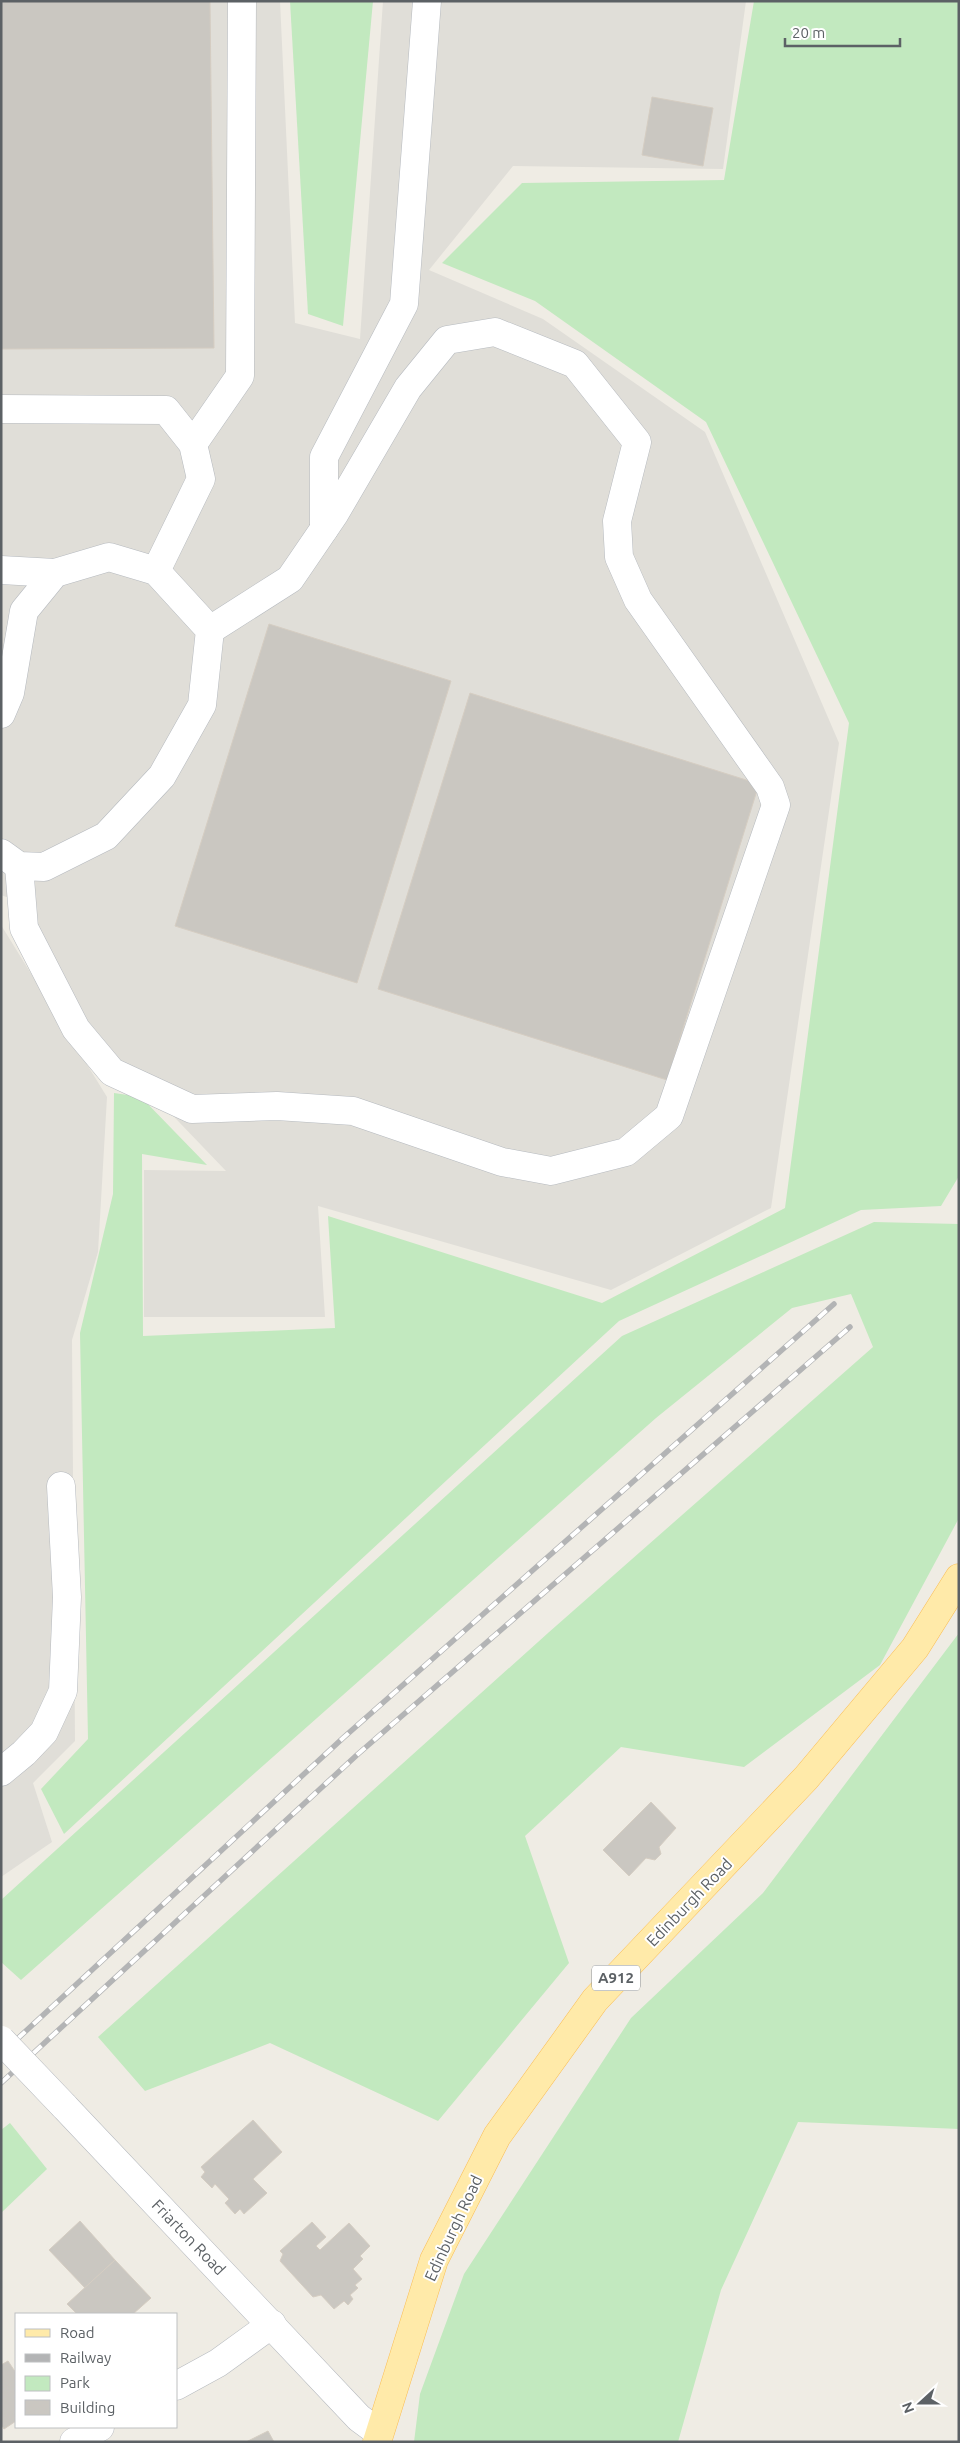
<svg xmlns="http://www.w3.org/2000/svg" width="960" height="2443" font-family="Ubuntu,sans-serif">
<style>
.industrial{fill:#e0ded8}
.green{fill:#c2e9bf}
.building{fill:#cac7c1;stroke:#d5cdc2}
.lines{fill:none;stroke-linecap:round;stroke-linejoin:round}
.minor-casing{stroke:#b6babf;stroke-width:29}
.major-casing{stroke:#fbbd52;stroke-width:29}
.minor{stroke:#fff;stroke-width:28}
.major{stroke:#ffeaa9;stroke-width:28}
.rail-casing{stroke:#b3b4b5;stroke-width:5.5}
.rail{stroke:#fff;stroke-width:4;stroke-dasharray:11;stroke-linecap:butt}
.minor-bridge-casing{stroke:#b6babf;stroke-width:29;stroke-linecap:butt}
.minor-bridge{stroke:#fff;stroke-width:28}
.labels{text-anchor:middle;stroke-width:4;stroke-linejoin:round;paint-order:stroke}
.shield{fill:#fff;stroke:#8d9093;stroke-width:1}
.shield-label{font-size:15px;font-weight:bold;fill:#5c6165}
.street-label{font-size:16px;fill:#5c6165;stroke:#fff}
</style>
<rect width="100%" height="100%" fill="#efece4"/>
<g class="industrial">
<polygon points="1,1 280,1 295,323 360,339 383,1 746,1 723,169 513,166 429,270 543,319 705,432 839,743 771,1208 611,1290 318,1206 325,1317 144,1317 144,1170 226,1171 84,1023 9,898 1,895"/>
<polygon points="1,925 107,1097 98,1252 72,1340 75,1741 33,1783 52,1842 1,1877"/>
</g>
<g class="green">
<polygon points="290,1 373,1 343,326 308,314"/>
<polygon points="754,1 959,1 959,1176 941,1206 861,1210 619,1321 64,1834 41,1789 88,1739 80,1333 113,1194 114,1093 141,1097 207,1165 142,1154 143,1336 335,1328 328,1216 602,1303 785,1208 849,723 706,422 535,301 442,263 522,183 724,180"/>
<polygon points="874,1222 959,1224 959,1518 880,1665 744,1767 621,1747 525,1836 569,1963 438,2121 270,2043 145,2091 98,2037 548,1633 873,1347 851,1294 792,1308 656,1418 21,1980 1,1962 1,1900 622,1336"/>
<polygon points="959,1633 959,2129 798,2122 721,2290 678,2442 414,2442 420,2394 464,2274 631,2018 763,1893"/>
<polygon points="10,2123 47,2169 1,2213 1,2130"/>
</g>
<g class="building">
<polygon points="1,1 210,1 214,348 1,349"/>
<polygon points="652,97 713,108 703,166 642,155"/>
<polygon points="269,624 451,681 357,983 175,926"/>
<polygon points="470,693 759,784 667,1080 378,989"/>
<polygon points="651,1802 676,1828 659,1847 661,1854 655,1860 646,1858 629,1876 603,1850"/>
<polygon points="253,2120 282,2152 253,2179 267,2193 244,2214 240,2209 235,2214 225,2203 229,2199 215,2184 212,2188 201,2177 205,2172 201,2167"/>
<polygon points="80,2221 115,2260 85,2288 49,2250"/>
<polygon points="312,2222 326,2237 316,2246 320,2250 349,2223 370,2246 360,2256 363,2259 353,2269 362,2279 355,2285 358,2288 350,2295 353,2299 348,2305 344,2301 334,2309 321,2295 313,2297 280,2261 283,2254 280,2251"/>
<polygon points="115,2260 151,2298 133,2314 77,2314 67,2304"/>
<polygon points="8,2361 16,2373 16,2421 4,2429 1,2424 1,2365"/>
<polygon points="268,2431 274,2442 246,2442"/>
</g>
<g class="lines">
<defs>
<g id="minor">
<polyline points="1,409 166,410 193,444 201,479 156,571"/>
<polyline points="193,444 240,376 242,1"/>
<polyline points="324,529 324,457 404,304 427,1"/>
<polyline points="1,570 55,573"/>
<polyline points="1,714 10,693 24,611 55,573 109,557 156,571 210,630 202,705 162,776 106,836 44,867 19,866 1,853"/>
<polyline points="19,866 24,928 76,1029 112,1072 192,1109 277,1106 353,1111 502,1162 551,1171 626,1152 669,1116 776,805 770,787 638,600 619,557 617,521 637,442 575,364 495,332 447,340 408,388 335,513 290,579 210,630"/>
<polyline points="1,1772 24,1753 44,1732 63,1691 67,1597 61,1486"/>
<polyline points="64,2106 359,2418 378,2432"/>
<polyline points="176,2386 218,2363 272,2324"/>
<polyline points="74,2442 100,2427"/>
</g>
<polyline id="major" points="377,2442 434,2260 497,2136 595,2000 806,1778 915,1648 959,1578"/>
</defs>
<use href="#minor" class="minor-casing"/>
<use href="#major" class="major-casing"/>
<use href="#minor" class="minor"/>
<use href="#major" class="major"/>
<defs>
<g id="rail">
<polyline points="1,2054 343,1738 834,1304"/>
<polyline points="1,2083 358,1754 850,1327"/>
</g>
</defs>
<use href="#rail" class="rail-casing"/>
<use href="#rail" class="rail"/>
<defs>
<polyline id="minor-bridge" points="1,2040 64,2106"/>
</defs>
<use href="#minor-bridge" class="minor-bridge-casing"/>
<use href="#minor-bridge" class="minor-bridge"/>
</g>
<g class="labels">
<rect class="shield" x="592" y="1965.5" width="48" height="25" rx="4"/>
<g class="shield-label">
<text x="616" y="1983">A912</text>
</g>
<g class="street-label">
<text transform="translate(689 1902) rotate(-46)" y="6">Edinburgh Road</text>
<text transform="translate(453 2228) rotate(-65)" y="6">Edinburgh Road</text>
<text transform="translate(189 2237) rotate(46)" y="6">Friarton Road</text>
</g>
</g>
<rect width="960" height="2443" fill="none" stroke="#5c6165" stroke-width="5"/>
<rect x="15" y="2313" width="162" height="115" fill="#ffffff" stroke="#bec0c1"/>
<rect x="25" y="2329" width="25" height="8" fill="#ffeaa9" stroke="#bec0c1"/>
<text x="60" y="2338" font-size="15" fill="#5c6165">Road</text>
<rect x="25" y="2354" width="25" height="8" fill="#b3b4b5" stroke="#bec0c1"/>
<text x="60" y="2363" font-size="15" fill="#5c6165">Railway</text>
<rect x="25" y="2376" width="25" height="15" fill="#c2e9bf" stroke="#bec0c1"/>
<text x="60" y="2388" font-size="15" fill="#5c6165">Park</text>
<rect x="25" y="2400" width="25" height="15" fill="#cac7c1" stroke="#bec0c1"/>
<text x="60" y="2413" font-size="15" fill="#5c6165">Building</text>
<g transform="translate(920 2403) rotate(249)" stroke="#ffffff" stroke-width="4" paint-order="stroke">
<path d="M0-4L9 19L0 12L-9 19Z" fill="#5c6165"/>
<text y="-8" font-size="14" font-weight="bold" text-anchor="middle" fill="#5c6165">N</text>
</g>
<path d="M785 38v8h115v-8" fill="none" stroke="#5c6165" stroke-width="2.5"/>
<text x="792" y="38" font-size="15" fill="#5c6165" stroke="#ffffff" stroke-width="4" paint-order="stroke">20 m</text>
</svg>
